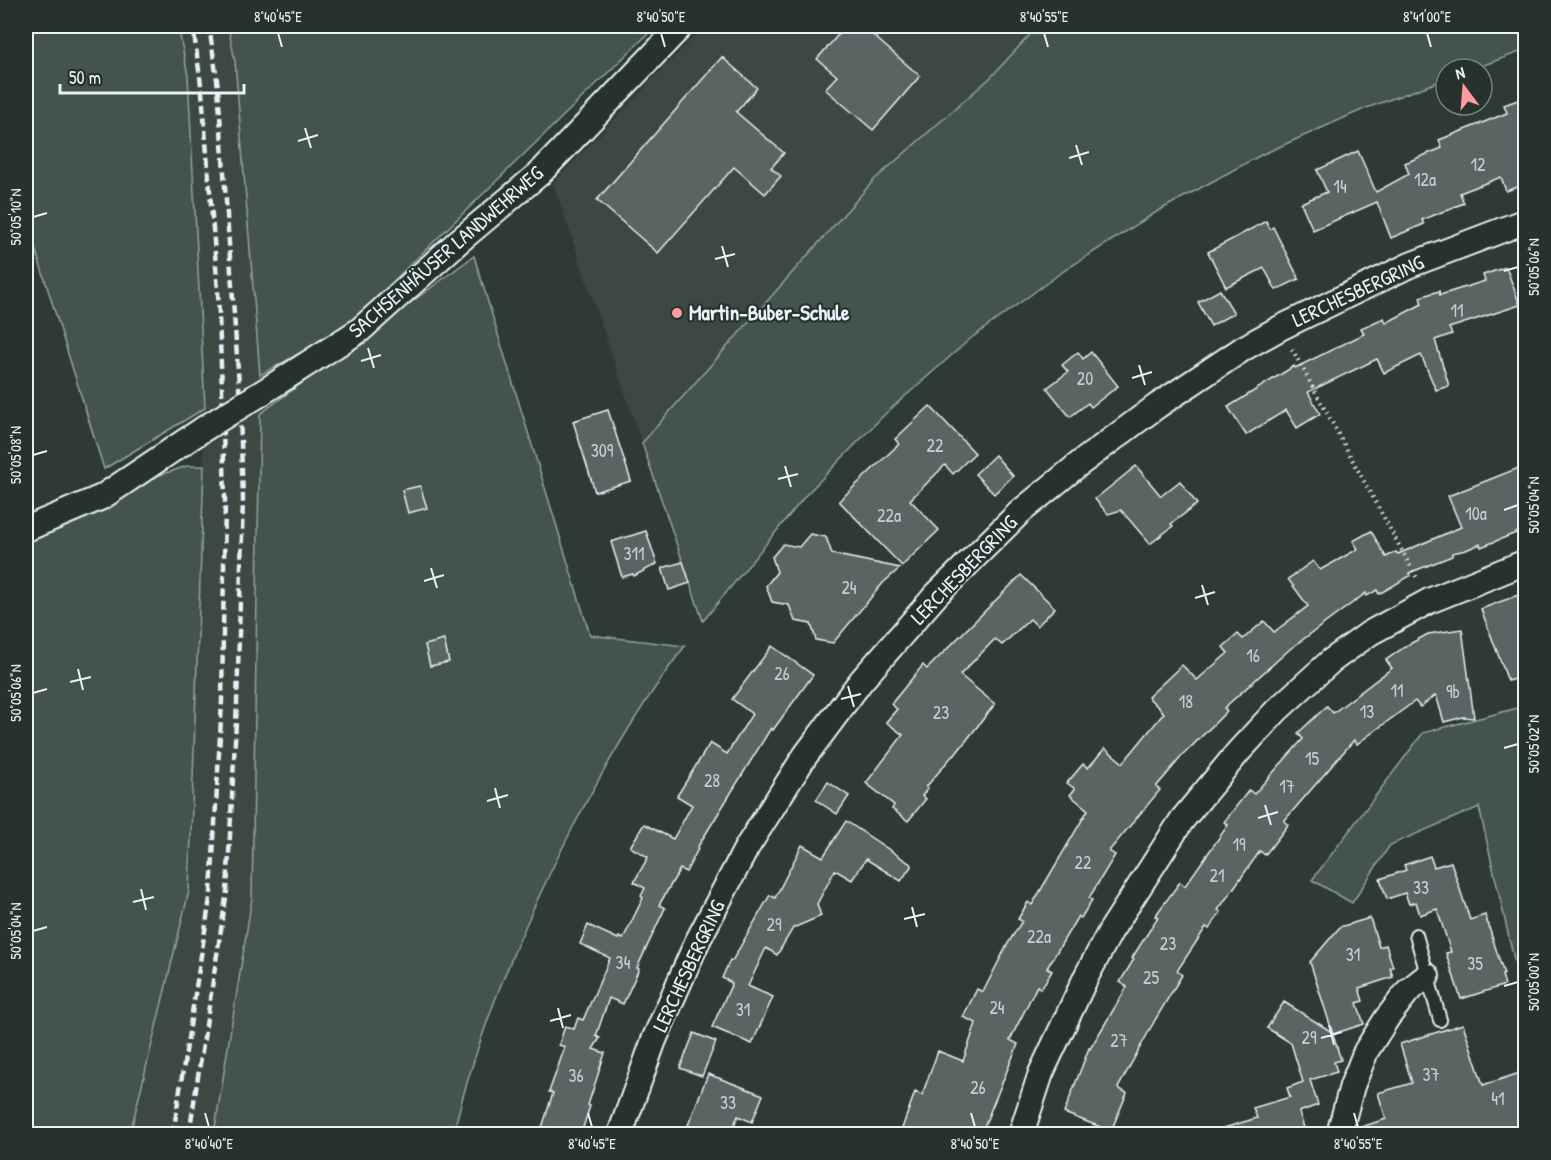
<svg xmlns="http://www.w3.org/2000/svg" width="1551" height="1160" font-family="'Patrick Hand',sans-serif">
<style>
.built{fill:#3b4843}
.green{fill:#45524e;stroke:#96a2a3;stroke-width:1.5}
.building{fill:#596563;stroke:#e8f1f8;stroke-width:1.5}
.lines{fill:none;stroke-linecap:round;stroke-linejoin:round}
.service-casing{stroke:#e8f1f8;stroke-width:16}
.minor-casing{stroke:#e8f1f8;stroke-width:28}
.path{stroke:#e8f1f8;stroke-width:4;stroke-dasharray:1.5 4.5;stroke-linecap:butt}
.service{stroke:#26332d;stroke-width:12}
.minor{stroke:#26332d;stroke-width:24}
.rail{stroke:#e8f1f8;stroke-width:4.5;stroke-dasharray:9 4.5;stroke-linecap:butt}
.minor-bridge-casing{stroke:#e8f1f8;stroke-width:28;stroke-linecap:butt}
.minor-bridge{stroke:#26332d;stroke-width:24}
.ticks{fill:none;stroke:#e8f1f8;stroke-width:2}
.poi-dot{fill:#ff9aa2;stroke:#26332d;stroke-width:2}
.labels{text-anchor:middle;stroke-width:4.5;stroke-linejoin:round;paint-order:stroke}
.number-label{font-size:18px;fill:#c4ced3}
.street-label{font-size:21px;fill:#e8f1f8;stroke:#26332d}
.poi-label{font-size:21px;font-weight:bold;fill:#e8f1f8;stroke:#26332d;text-anchor:start}
.neatline{fill:none;stroke:#e8f1f8;stroke-width:2}
.ticks-label{font-size:15px;text-anchor:middle;fill:#e8f1f8}
</style>
<rect width="100%" height="100%" fill="#2e3b35"/>
<filter id="ink" filterUnits="userSpaceOnUse"><feTurbulence type="fractalNoise" baseFrequency=".0167" numOctaves="2"/><feDisplacementMap in="SourceGraphic" scale="12" xChannelSelector="R" yChannelSelector="G"/><feConvolveMatrix kernelMatrix="1 2 1 2 8 2 1 2 1" color-interpolation-filters="sRGB"/></filter>
<g filter="url(#ink)">
<g class="built">
<polygon points="178,26 228,26 235,61 260,375 252,898 214,1134 130,1134 189,891 205,408 188,76"/>
<polygon points="704,26 1038,26 990,78 874,180 642,443 553,183"/>
</g>
<g class="green">
<polygon points="26,26 178,26 188,76 205,408 104,469 26,219"/>
<polygon points="228,26 656,26 344,329 260,375 235,61"/>
<polygon points="1038,26 1525,26 1525,50 1473,69 1446,69 1446,79 1364,109 1261,155 1158,211 1062,272 970,339 885,414 806,495 703,621 642,443 874,180 990,78"/>
<path d="M474 256 590 635 685 646C641 703 605 766 572 829 522 926 479 1028 453 1134H214L252 898 260 414Z"/>
<polygon points="187,466 204,466 189,891 130,1134 26,1134 26,535 157,476"/>
<polygon points="1525,706 1526,1007 1525,1007 1479,807 1390,845 1352,903 1312,880 1423,733"/>
</g>
<g class="building">
<polygon points="846,26 862,26 920,76 873,130 825,89 837,76 817,59"/>
<polygon points="722,57 757,88 736,112 784,153 771,168 781,176 765,194 734,167 658,253 597,200"/>
<polygon points="1526,97 1526,184 1506,191 1501,177 1460,193 1464,203 1422,220 1424,224 1391,238 1377,202 1313,230 1301,203 1327,192 1317,170 1358,151 1376,192 1409,174 1405,163 1442,148 1439,140 1507,113 1504,105"/>
<polygon points="1266,221 1270,229 1273,227 1299,279 1276,290 1264,268 1226,287 1208,252"/>
<polygon points="1506,267 1520,305 1449,328 1452,334 1435,340 1449,386 1436,390 1421,355 1384,373 1377,359 1308,392 1320,414 1297,428 1286,410 1246,435 1228,407 1294,366 1295,368 1364,334 1361,328 1384,318 1386,323 1422,304 1420,297 1439,291 1440,295 1485,281 1483,275"/>
<polygon points="1220,290 1234,313 1211,326 1198,302"/>
<polygon points="1078,352 1083,359 1091,352 1118,386 1091,407 1088,403 1070,417 1047,388 1068,372 1062,365"/>
<polygon points="930,406 975,453 953,474 945,465 910,500 939,530 902,566 839,501 899,444 895,439"/>
<polygon points="608,410 631,481 595,492 573,421"/>
<polygon points="995,455 1013,476 994,494 975,474"/>
<polygon points="1526,465 1526,529 1481,547 1480,544 1466,550 1452,553 1452,556 1409,573 1410,576 1379,594 1377,590 1367,596 1366,593 1290,649 1224,708 1227,711 1182,756 1156,787 1160,790 1109,851 1115,855 1089,898 1092,900 1081,918 1078,916 1047,968 1052,971 1041,989 1037,986 1010,1040 1018,1044 981,1134 900,1134 915,1092 922,1095 938,1051 963,1061 976,1023 963,1017 977,989 983,992 1007,945 1022,921 1018,919 1028,902 1032,905 1088,810 1070,795 1075,789 1067,783 1083,764 1088,768 1105,748 1123,763 1164,713 1148,697 1182,665 1197,680 1228,653 1223,647 1238,634 1243,639 1264,621 1274,632 1308,606 1288,579 1313,561 1320,570 1358,549 1353,541 1371,531 1386,557 1396,552 1398,554 1461,527 1448,496"/>
<polygon points="1136,466 1161,496 1180,481 1197,504 1171,524 1173,526 1150,544 1121,510 1108,514 1095,499"/>
<polygon points="420,486 427,508 408,513 402,490"/>
<polygon points="646,531 657,564 634,576 633,574 622,577 611,542"/>
<polygon points="810,534 826,537 832,554 900,568 883,583 833,643 816,640 811,624 795,621 789,605 772,602 766,586 777,572 772,557 783,544 799,547"/>
<polygon points="683,562 690,583 669,590 662,568"/>
<polygon points="1021,575 1055,608 1037,626 1030,619 1002,645 995,639 960,675 995,704 954,756 953,755 926,787 928,788 922,796 926,799 908,821 892,809 894,805 866,783 903,735 886,722 897,709 891,704 923,665 927,669"/>
<polygon points="1526,592 1526,675 1508,681 1481,609"/>
<polygon points="1462,629 1474,718 1463,717 1444,722 1436,695 1420,707 1415,701 1357,744 1354,740 1284,821 1288,825 1265,855 1260,851 1218,910 1221,912 1209,929 1206,927 1177,971 1182,975 1155,1020 1118,1088 1127,1093 1111,1131 1064,1113 1089,1048 1090,1049 1127,987 1120,982 1134,959 1132,958 1158,917 1155,916 1180,882 1185,886 1228,825 1224,822 1249,790 1254,794 1303,739 1298,733 1327,706 1333,713 1392,668 1386,660 1406,646 1428,634"/>
<polygon points="444,640 449,662 430,666 425,645"/>
<polygon points="772,646 813,675 773,730 771,728 697,848 698,849 686,872 680,869 659,905 665,908 637,968 639,969 623,1004 609,998 596,1036 600,1038 593,1049 605,1053 588,1105 590,1106 581,1134 540,1134 553,1093 549,1092 565,1047 559,1045 565,1026 574,1029 578,1018 583,1020 610,958 580,944 588,925 618,939 619,937 623,939 643,898 641,896 645,888 634,882 648,857 630,847 644,824 673,839 692,805 677,796 710,743 727,754 752,714 732,699"/>
<polygon points="828,782 849,796 837,814 816,800"/>
<polygon points="846,821 912,865 901,881 866,859 852,880 835,870 817,904 821,916 793,928 777,955 766,948 748,986 773,997 752,1044 712,1027 732,983 722,978 730,960 732,961 770,895 775,898 802,845 823,857"/>
<polygon points="1430,856 1434,867 1451,862 1470,920 1485,915 1504,974 1502,975 1505,985 1461,999 1446,953 1451,952 1437,909 1420,915 1416,902 1409,904 1405,893 1387,899 1380,879 1406,870 1404,865"/>
<polygon points="1370,918 1379,947 1386,945 1393,967 1390,968 1393,977 1359,988 1363,1001 1357,1003 1364,1024 1333,1034 1310,962 1340,927"/>
<polygon points="1284,1002 1332,1032 1341,1060 1334,1062 1337,1072 1310,1080 1318,1105 1299,1112 1306,1134 1218,1134 1217,1130 1257,1118 1253,1108 1290,1097 1287,1088 1303,1082 1291,1043 1267,1028"/>
<polygon points="1463,1024 1483,1085 1520,1073 1526,1091 1526,1134 1354,1134 1355,1129 1386,1119 1378,1093 1412,1083 1400,1044"/>
<polygon points="694,1033 716,1042 702,1076 680,1068"/>
<polygon points="708,1074 763,1095 752,1122 738,1116 730,1134 705,1134 687,1128"/>
</g>
<g class="lines">
<defs>
<polyline id="service" points="1416,935 1440,1020"/>
<g id="minor">
<polyline points="260,394 360,330 459,241 540,173 681,26"/>
<polyline points="26,529 102,497 205,428"/>
<polyline points="620,1134 654,1040 697,942 747,847 805,756 861,681 937,594 1020,512 1079,464 1157,406 1244,348 1280,328 1410,265 1526,221"/>
<polyline points="1021,1134 1041,1073 1087,975 1110,932 1182,820 1239,751 1277,710 1331,661 1370,633 1429,601 1526,562"/>
<polyline points="1339,1134 1352,1086 1366,1051 1387,1018 1408,991 1427,976"/>
</g>
</defs>
<use href="#service" class="service-casing"/>
<use href="#minor" class="minor-casing"/>
<polyline class="path" points="1292,349 1418,580"/>
<use href="#service" class="service"/>
<use href="#minor" class="minor"/>
<g class="rail">
<polyline points="173,1134 211,892 222,701 225,500 222,389 218,291 202,92 193,26"/>
<polyline points="189,1134 227,891 237,703 243,499 239,385 218,87 209,26"/>
</g>
<defs>
<polyline id="minor-bridge" points="205,428 260,394"/>
</defs>
<use href="#minor-bridge" class="minor-bridge-casing"/>
<use href="#minor-bridge" class="minor-bridge"/>
</g>
</g>
<path class="ticks" d="M278 33 282 47M661 33 665 47M1044 33 1048 47M1427 33 1431 47M305 128 311 148M298 141 318 135M1076 145 1082 165M1069 158 1089 152M33 217 47 213M722 246 728 267M715 259 735 254M1504 271 1518 267M368 348 374 368M361 361 381 355M1139 365 1145 385M1132 378 1152 372M33 455 47 451M785 466 791 487M778 479 798 474M1504 510 1518 505M431 568 437 588M424 581 444 575M1202 585 1208 605M1195 598 1215 592M78 669 83 690M70 682 91 677M848 686 854 707M33 693 47 689M841 699 861 694M1504 748 1518 744M495 788 500 808M487 801 508 795M1265 805 1271 825M1258 818 1278 812M141 889 146 910M133 902 154 897M912 907 917 927M904 919 925 914M33 931 47 927M1504 986 1518 982M558 1008 563 1028M550 1021 571 1015M1329 1025 1334 1045M1321 1038 1342 1032M205 1113 209 1127M588 1113 592 1127M971 1113 975 1127M1354 1113 1358 1127"/>
<circle class="poi-dot" cx="677" cy="313" r="6"/>
<g class="labels">
<g class="number-label">
<text x="1478" y="171">12</text>
<text x="1425" y="186">12a</text>
<text x="1340" y="193">14</text>
<text x="1457" y="317">11</text>
<text x="1085" y="385">20</text>
<text x="935" y="452">22</text>
<text x="602" y="457">309</text>
<text x="1476" y="520">10a</text>
<text x="889" y="522">22a</text>
<text x="634" y="560">311</text>
<text x="849" y="594">24</text>
<text x="1253" y="662">16</text>
<text x="782" y="680">26</text>
<text x="1397" y="697">11</text>
<text x="1453" y="698">9b</text>
<text x="1186" y="708">18</text>
<text x="1367" y="718">13</text>
<text x="941" y="719">23</text>
<text x="1312" y="765">15</text>
<text x="712" y="787">28</text>
<text x="1287" y="793">17</text>
<text x="1239" y="851">19</text>
<text x="1083" y="869">22</text>
<text x="1217" y="882">21</text>
<text x="1421" y="894">33</text>
<text x="774" y="931">29</text>
<text x="1039" y="943">22a</text>
<text x="1168" y="950">23</text>
<text x="1353" y="961">31</text>
<text x="623" y="969">34</text>
<text x="1475" y="970">35</text>
<text x="1151" y="984">25</text>
<text x="997" y="1014">24</text>
<text x="743" y="1016">31</text>
<text x="1309" y="1044">29</text>
<text x="1119" y="1047">27</text>
<text x="1431" y="1081">37</text>
<text x="576" y="1082">36</text>
<text x="978" y="1094">26</text>
<text x="1498" y="1105">41</text>
<text x="728" y="1109">33</text>
</g>
<g class="street-label">
<text transform="translate(446 252) rotate(-41)" y="7">SACHSENHÄUSER LANDWEHRWEG</text>
<text transform="translate(1358 291) rotate(-25)" y="7">LERCHESBERGRING</text>
<text transform="translate(964 570) rotate(-46)" y="7">LERCHESBERGRING</text>
<text transform="translate(689 966) rotate(-65)" y="7">LERCHESBERGRING</text>
</g>
<g class="poi-label">
<text x="689" y="320">Martin-Buber-Schule</text>
</g>
</g>
<rect width="1551" height="1160" fill="none" stroke="#26332d" stroke-width="66"/>
<g transform="translate(1464 87) rotate(344)"><circle r="28" fill="#26332d" stroke="#747f7e" stroke-width="1.5"/>
<path d="M0-4.5L10 22L0 15L-10 22Z" fill="#ff9aa2"/>
<text y="-9" font-size="16" font-weight="bold" text-anchor="middle" fill="#e8f1f8">N</text>
</g>
<path d="M60 84v9h184v-9" fill="none" stroke="#e8f1f8" stroke-width="3"/>
<text x="69" y="84" font-size="18" fill="#e8f1f8" stroke="#26332d" stroke-width="4.5" paint-order="stroke">50 m</text>
<rect x="33" y="33" width="1485" height="1094" class="neatline"/>
<g class="ticks-label">
<text x="278" y="22">8°40'45"E</text>
<text x="661" y="22">8°40'50"E</text>
<text x="1044" y="22">8°40'55"E</text>
<text x="1427" y="22">8°41'00"E</text>
<text transform="translate(16 217) rotate(-90)" y="5">50°05'10"N</text>
<text transform="translate(1534 267) rotate(-90)" y="5">50°05'06"N</text>
<text transform="translate(16 455) rotate(-90)" y="5">50°05'08"N</text>
<text transform="translate(1534 505) rotate(-90)" y="5">50°05'04"N</text>
<text transform="translate(16 693) rotate(-90)" y="5">50°05'06"N</text>
<text transform="translate(1534 744) rotate(-90)" y="5">50°05'02"N</text>
<text transform="translate(16 931) rotate(-90)" y="5">50°05'04"N</text>
<text transform="translate(1534 982) rotate(-90)" y="5">50°05'00"N</text>
<text x="209" y="1149">8°40'40"E</text>
<text x="592" y="1149">8°40'45"E</text>
<text x="975" y="1149">8°40'50"E</text>
<text x="1358" y="1149">8°40'55"E</text>
</g>
</svg>
